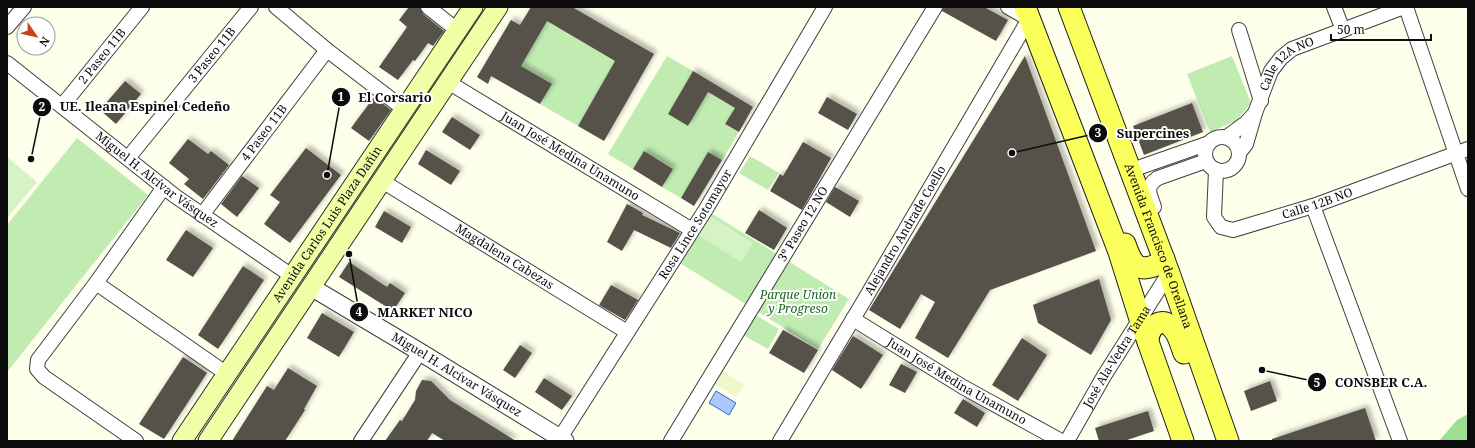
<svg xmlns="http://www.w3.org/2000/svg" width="1475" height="448" font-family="'Noto Serif',serif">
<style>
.farmland{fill:#eef7c9}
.green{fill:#c0ecb2}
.forest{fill:#9ede90}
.pitch{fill:#d6f3c5}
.water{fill:#abc7fb;stroke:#2d64d7}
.building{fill:#565148;filter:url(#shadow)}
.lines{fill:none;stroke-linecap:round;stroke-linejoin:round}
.minor-casing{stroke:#3f3f3f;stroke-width:16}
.tertiary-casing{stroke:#3f3f3f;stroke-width:19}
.secondary-casing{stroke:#2e2e2e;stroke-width:21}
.primary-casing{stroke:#1d1d1d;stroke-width:23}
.minor{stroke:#fff;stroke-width:14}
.tertiary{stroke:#fff;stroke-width:17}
.secondary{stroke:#f0ffa6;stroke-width:19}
.primary{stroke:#faff5b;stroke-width:21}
.labels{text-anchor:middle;stroke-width:4;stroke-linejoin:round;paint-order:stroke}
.street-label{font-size:12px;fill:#0c0c0c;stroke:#fff}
.park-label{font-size:12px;font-style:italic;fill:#18681e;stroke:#fff}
.leader{fill:none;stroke:#0c0c0c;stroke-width:1.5}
.callout-dot{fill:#0c0c0c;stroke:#fff;stroke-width:1.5}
.mark-label{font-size:12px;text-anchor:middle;font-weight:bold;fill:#fff}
.callout-label{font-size:13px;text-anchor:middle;font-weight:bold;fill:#0c0c0c;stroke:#fff;stroke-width:4;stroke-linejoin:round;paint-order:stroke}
</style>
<defs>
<filter id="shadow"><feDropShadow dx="3.5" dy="-3.5" stdDeviation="2" flood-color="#0004"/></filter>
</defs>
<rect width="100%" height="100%" fill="#fdffeb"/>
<polygon class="farmland" points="719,369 744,385 736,397 711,381"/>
<g class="green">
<polygon points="547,21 615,61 578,126 540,104 552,84 521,66"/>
<polygon points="667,56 693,71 668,114 688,126 708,92 735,108 725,124 739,132 722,160 708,152 681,198 662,187 673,168 644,151 633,169 608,154"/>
<polygon points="1232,56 1251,103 1236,121 1210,132 1187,74"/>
<polygon points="77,138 148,195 7,372 7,225"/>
<polygon points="750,156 779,173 768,190 739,173"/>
<polygon points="706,210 849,299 818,349 675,260"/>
<polygon points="752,313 779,329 768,349 741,334"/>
</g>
<polygon class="forest" points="1468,414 1468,441 1439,441 1457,420"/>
<g class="pitch">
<polygon points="7,157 37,182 7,218"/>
<polygon points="707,214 753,243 741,262 695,233"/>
</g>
<polygon class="water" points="716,391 736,403 729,415 709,403"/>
<g class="building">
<polygon points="409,7 420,7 423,14 444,31 433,46 428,43 415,61 413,60 398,80 379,67 407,27 399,20"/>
<polygon points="531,7 572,7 654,54 604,141 578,126 615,61 547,21 521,66 552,84 540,104 491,76 488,84 477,77 511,20 520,25"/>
<polygon points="943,7 984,7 1008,20 996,41 942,11"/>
<polygon points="1025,56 1096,251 990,290 948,358 915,338 935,302 921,294 900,329 869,310"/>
<polygon points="693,71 753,107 739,132 725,124 735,108 708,92 688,126 668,114"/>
<polygon points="125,81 141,94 116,124 100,110"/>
<polygon points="374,97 391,110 369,141 351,128"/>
<polygon points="827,97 857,114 848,130 818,113"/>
<polygon points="1192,103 1203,132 1144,155 1133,126"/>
<polygon points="452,117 480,135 470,150 442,132"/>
<polygon points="188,139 208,154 211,151 229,165 203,199 184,184 189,179 169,163"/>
<polygon points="803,142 831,158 802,210 770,191 780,174 783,176"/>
<polygon points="306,148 341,175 290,243 264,224 280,202 270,195"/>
<polygon points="426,150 460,171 451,185 418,164"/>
<polygon points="644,151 673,169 662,187 633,169"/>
<polygon points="708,152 722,160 694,206 681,198"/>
<polygon points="242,176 259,188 237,217 221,204"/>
<polygon points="835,187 859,201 850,217 826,202"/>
<polygon points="627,204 643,213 642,215 680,233 671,248 634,230 622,251 607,242"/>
<polygon points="759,210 787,228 774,250 745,233"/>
<polygon points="384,211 411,227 402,243 375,227"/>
<polygon points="186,230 213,248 193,277 166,260"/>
<polygon points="349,262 387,287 390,283 405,293 393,311 339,277"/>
<polygon points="243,266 264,280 218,349 198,335"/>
<polygon points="1099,279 1111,320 1091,355 1038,323 1033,305"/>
<polygon points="611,285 638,300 625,320 599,305"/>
<polygon points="322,313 354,332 339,357 307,338"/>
<polygon points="783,330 818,350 804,373 769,353"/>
<polygon points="853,336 883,355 861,389 832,370"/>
<polygon points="1022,338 1047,355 1018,401 992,385"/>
<polygon points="520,345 532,353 515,378 503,370"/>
<polygon points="183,357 207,373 164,439 139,424"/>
<polygon points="901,364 917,372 905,393 889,385"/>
<polygon points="288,368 317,386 304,409 305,410 285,441 232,441 267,386 274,390"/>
<polygon points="544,378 572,396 562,410 535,392"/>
<polygon points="422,380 431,381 450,400 516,441 445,441 432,433 427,441 385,441 400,420 402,421 415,400 416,391"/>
<polygon points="1270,381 1277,401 1251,411 1244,391"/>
<polygon points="963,399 985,413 977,427 954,413"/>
<polygon points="1365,408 1376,441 1272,441 1272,439"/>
<polygon points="1148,411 1154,431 1124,441 1099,441 1095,428"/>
</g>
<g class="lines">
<defs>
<g id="minor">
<polyline points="276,7 327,50 404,109"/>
<polyline points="428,7 457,30"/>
<polyline points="1334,7 1343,30"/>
<polyline points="1406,7 1468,189"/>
<polyline points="7,27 24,7"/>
<polyline points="1239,30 1261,101"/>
<path id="s1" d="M7 63 175 196 292 276"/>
<path id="s2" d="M448 82 692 230"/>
<path id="s3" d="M62 106 142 7"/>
<circle cx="1222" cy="154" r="17"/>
<polyline points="1227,137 1246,123 1255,113"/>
<path id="s4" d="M1239 153 1246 144 1255 113 1271 71 1281 58 1292 49 1404 7"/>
<path id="s5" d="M128 158 251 7"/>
<path id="s6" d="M1216 170 1214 217 1221 227 1233 230 1313 206 1468 149"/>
<polyline points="1129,171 1209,143"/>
<path id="s7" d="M382 181 627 332"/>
<polyline points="1313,206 1400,441"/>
<path d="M1154 207C1150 194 1144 187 1158 178L1206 161"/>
<path id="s8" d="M202 215 327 50"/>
<polyline points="96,283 227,374"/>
<path id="s9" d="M853 319 963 387 1061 441"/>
<path id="s10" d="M560 438 706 209 825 7"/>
<polyline points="136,441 44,377 37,369 38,360 96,283 164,187"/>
<polyline points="361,441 420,352"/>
<polyline points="671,441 935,7"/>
<path id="s11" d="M780 441 862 304 1029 19 1008 7"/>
<path id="s12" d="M1067 441 1104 376 1169 273"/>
</g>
<g id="tertiary">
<path id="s13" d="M311 287 420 352 565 441"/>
</g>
<g id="secondary">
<path id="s14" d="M182 441 473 7"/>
<polyline points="208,441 498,7"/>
</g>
<g id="primary">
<polyline points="1025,7 1080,150 1119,252 1140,319 1183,441"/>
<path id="s15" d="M1069 7 1169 273 1228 441"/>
<path d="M1125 244C1127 250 1130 259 1135 264 1143 272 1157 266 1164 259"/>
<path d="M1148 342C1148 326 1163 314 1174 330 1179 336 1181 346 1184 353"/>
</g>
</defs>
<use href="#minor" class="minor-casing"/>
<use href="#tertiary" class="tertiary-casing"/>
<use href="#secondary" class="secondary-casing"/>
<use href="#primary" class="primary-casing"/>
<use href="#minor" class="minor"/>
<use href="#tertiary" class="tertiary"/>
<use href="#secondary" class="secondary"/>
<use href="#primary" class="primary"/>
</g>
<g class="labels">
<g class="street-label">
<text dy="4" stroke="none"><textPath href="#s5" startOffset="133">3 Paseo 11B</textPath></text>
<text dy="4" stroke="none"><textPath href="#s3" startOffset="64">2 Paseo 11B</textPath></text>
<text dy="4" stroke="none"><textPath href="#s4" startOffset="105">Calle 12A NO</textPath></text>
<text dy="4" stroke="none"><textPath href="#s8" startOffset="103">4 Paseo 11B</textPath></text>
<text dy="4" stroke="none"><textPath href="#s2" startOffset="143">Juan José Medina Unamuno</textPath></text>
<text dy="4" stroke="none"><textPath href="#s1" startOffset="190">Miguel H. Alcívar Vásquez</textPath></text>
<text dy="4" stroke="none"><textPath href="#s6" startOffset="160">Calle 12B NO</textPath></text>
<text dy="4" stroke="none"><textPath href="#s14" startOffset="261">Avenida Carlos Luis Plaza Dañin</textPath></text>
<text dy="4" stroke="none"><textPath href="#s10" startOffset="253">Rosa Lince Sotomayor</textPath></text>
<text transform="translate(803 224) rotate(-59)" y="4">3º Paseo 12 NO</text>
<text dy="4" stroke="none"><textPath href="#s11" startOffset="245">Alejandro Andrade Coello</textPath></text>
<text dy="4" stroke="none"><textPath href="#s15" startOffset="255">Avenida Francisco de Orellana</textPath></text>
<text dy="4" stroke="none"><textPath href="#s7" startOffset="144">Magdalena Cabezas</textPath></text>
<text dy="4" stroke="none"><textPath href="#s12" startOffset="98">José Ala-Vedra Tama</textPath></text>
<text dy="4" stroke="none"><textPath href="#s13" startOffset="170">Miguel H. Alcívar Vásquez</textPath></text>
<text dy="4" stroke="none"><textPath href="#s9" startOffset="121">Juan José Medina Unamuno</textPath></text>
</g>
<g class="park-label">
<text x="798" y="299">Parque Union<tspan x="798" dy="14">y Progreso</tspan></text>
</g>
</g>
<path class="leader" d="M327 175L341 97M31 159L42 107M1012 153L1098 133M349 254L359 312M1262 370L1317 382"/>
<g class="callout-dot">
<circle cx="327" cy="175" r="4"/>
<circle cx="31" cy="159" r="4"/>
<circle cx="1012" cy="153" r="4"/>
<circle cx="349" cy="254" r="4"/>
<circle cx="1262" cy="370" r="4"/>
<circle cx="341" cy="97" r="10"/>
<circle cx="42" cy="107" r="10"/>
<circle cx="1098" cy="133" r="10"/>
<circle cx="359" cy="312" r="10"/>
<circle cx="1317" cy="382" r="10"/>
</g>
<g class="mark-label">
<text x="341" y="101">1</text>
<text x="42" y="111">2</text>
<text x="1098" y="137">3</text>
<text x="359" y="316">4</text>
<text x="1317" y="387">5</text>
</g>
<g class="callout-label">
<text x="395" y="102">El Corsario</text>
<text x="145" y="111">UE. Ileana Espinel Cedeño</text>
<text x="1153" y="138">Supercines</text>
<text x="425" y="317">MARKET NICO</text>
<text x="1381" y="387">CONSBER C.A.</text>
</g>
<rect width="1475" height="448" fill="none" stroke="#0c0c0c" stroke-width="16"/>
<g transform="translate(36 36) rotate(124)"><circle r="19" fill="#ffffff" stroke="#9e9e9e"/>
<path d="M0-3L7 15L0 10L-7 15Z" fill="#c6421a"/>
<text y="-6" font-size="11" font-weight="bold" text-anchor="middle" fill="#0c0c0c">N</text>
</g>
<path d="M1331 34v6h100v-6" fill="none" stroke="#0c0c0c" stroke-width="2"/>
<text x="1337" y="34" font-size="12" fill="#0c0c0c" stroke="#ffffff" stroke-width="3" paint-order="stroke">50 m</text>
</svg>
